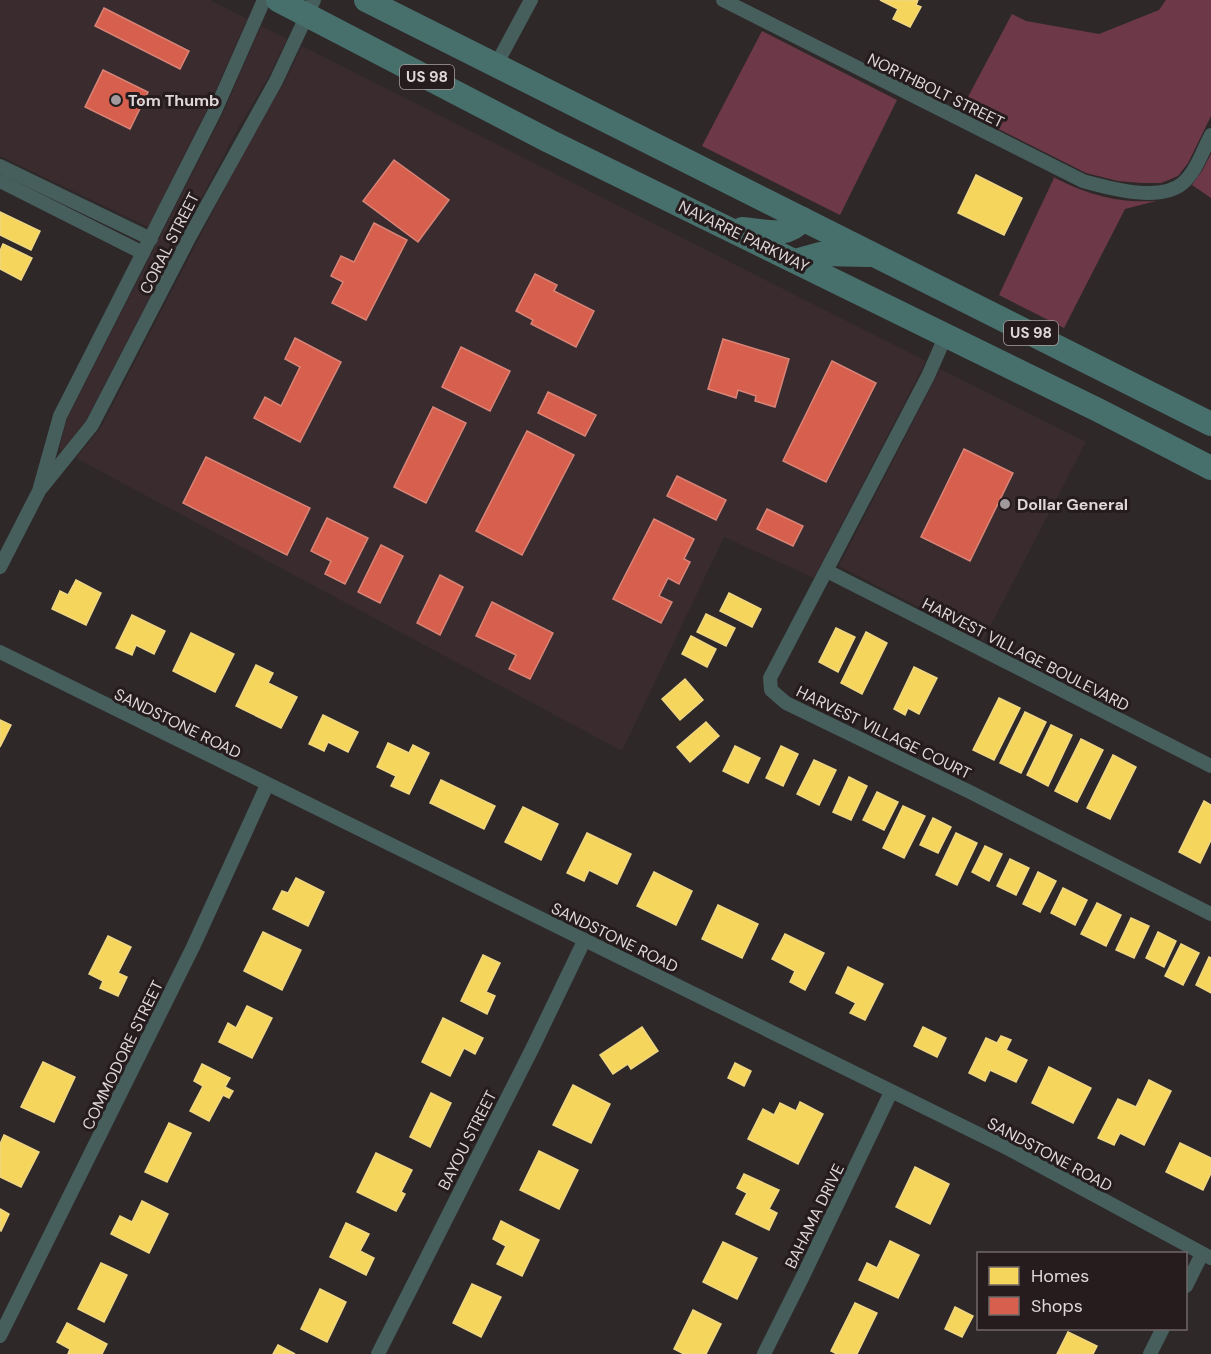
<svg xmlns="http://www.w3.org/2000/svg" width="1211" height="1354" font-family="'DM Sans',sans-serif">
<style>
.built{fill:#3a2b2f}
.green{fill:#6d3948}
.homes{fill:#f6d55c;stroke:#efd682;stroke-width:1.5}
.shops{fill:#d6604d;stroke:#d98477;stroke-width:1.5}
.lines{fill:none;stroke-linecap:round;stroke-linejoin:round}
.street{stroke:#465e5c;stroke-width:14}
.highway{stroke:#476f6b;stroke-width:24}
.poi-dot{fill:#a19a9c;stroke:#261c1e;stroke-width:2}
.labels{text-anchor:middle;stroke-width:6;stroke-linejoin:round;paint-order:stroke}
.shield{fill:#261c1e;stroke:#a8a0a2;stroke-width:1.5}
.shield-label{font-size:15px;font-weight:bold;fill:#dfd8da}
.street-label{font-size:16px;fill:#dfd8da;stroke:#261c1e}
.poi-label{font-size:16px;font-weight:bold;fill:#dfd8da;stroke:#261c1e;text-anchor:start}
</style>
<rect width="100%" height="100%" fill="#2e2829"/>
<g class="built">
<polygon points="0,0 210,0 247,19 208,108 148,227 0,156"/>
<polygon points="261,26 287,39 269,76 237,130 86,420 62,450 59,448 67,419 222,115"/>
<polygon points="302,46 926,361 814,578 724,537 622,751 76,458 100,429 251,138 283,85"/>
<polygon points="940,369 1086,442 983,640 839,566"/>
</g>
<g class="green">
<polygon points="1166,0 1211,0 1211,116 1188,163 1178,176 1161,183 1142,183 1118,181 1086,173 961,110 1012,14 1026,21 1099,34 1159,10"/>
<polygon points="762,31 897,100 840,215 702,146"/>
<polygon points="1211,154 1211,198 1192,185 1202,171"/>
<path d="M1051 176C1088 195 1116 203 1156 201L1125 209 1064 328 999 295 1054 178Z"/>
</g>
<g class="homes">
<polygon points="880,0 918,0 916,5 921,7 910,27 893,19 898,9"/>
<polygon points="976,175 1022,198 1004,235 958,213"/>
<polygon points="0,212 40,231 31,250 0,235"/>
<polygon points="3,244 32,258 21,280 0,269 0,251"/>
<polygon points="76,580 101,593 86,625 52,609 60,591 68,595"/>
<polygon points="729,593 761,609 752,627 720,611"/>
<polygon points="706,614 735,628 726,646 697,632"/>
<polygon points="132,615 165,631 154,654 136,645 132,655 116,648"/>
<polygon points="836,628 855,637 838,672 819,662"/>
<polygon points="866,632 887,643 862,694 841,683"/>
<polygon points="191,633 234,654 215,692 173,671"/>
<polygon points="691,636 716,649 707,667 682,654"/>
<polygon points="256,665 273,673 268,683 297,697 281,728 236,706"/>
<polygon points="914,667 937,678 919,714 908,708 905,715 894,709"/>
<polygon points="685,679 703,700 680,720 662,699"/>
<polygon points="999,698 1020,708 994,760 973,750"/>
<polygon points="1025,712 1046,722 1021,773 1000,763"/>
<polygon points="323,715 358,732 348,752 328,742 324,751 309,744"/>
<polygon points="0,720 11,725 0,747"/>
<polygon points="706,722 719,736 690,762 677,747"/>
<polygon points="1051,725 1072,735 1048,786 1027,775"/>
<polygon points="1081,739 1103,750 1077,802 1055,791"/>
<polygon points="388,743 409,753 413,745 429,753 409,794 391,786 396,776 377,767"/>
<polygon points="735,746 760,758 748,783 723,771"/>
<polygon points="781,746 798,754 783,786 766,778"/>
<polygon points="1113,755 1136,767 1110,819 1087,808"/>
<polygon points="814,760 836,770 819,805 797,794"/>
<polygon points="849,777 867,786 851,820 833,812"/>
<polygon points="441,780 495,806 484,829 430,803"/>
<polygon points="877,792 898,802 884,830 863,820"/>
<polygon points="1204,801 1211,805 1211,840 1200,863 1179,852"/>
<polygon points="903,806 925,816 904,858 883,848"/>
<polygon points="523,807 558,824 541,860 505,842"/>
<polygon points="933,818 951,827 938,853 920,845"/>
<polygon points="587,833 631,854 617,884 589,870 584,881 567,873"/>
<polygon points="956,833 977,843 957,885 936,875"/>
<polygon points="985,846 1002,854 989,881 972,872"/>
<polygon points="1010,859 1029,868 1016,895 997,886"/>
<polygon points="654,872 692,891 676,925 637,906"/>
<polygon points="1038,872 1056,881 1040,912 1023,904"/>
<polygon points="296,878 324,892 308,926 273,909 282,891 288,893"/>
<polygon points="1063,888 1087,900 1075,925 1051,913"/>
<polygon points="1097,903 1121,915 1106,946 1081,934"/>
<polygon points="718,905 758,924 742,958 702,939"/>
<polygon points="1131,918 1149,926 1134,958 1116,950"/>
<polygon points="263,932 301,950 282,990 244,971"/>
<polygon points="1158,932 1176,941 1164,967 1146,958"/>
<polygon points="785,934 824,953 805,990 790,982 795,971 772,959"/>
<polygon points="108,936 131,947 118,973 127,977 118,996 100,988 103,981 89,974"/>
<polygon points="1181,944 1199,953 1183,985 1165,976"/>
<polygon points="483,955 500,963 486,992 495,996 487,1014 461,1001"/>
<polygon points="1209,957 1211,958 1211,993 1196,985"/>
<polygon points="848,967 883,984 865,1020 850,1013 856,1003 836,993"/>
<polygon points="247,1006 272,1018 252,1058 219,1042 228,1023 236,1028"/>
<polygon points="443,1018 483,1038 475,1054 464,1048 450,1076 422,1062"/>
<polygon points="642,1027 658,1051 631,1069 628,1064 613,1074 600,1055"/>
<polygon points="923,1027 946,1038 937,1057 914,1046"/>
<polygon points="1001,1036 1011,1040 1006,1050 1027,1060 1016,1082 990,1070 985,1081 969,1073 986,1038 997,1043"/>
<polygon points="43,1062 75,1077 54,1122 21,1107"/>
<polygon points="735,1063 751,1071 744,1086 728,1078"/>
<polygon points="202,1064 230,1078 225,1087 233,1091 229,1098 223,1095 209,1121 190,1111 203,1086 194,1081"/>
<polygon points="1049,1067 1091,1088 1073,1123 1032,1103"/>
<polygon points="1149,1080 1171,1091 1144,1145 1120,1133 1114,1145 1098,1138 1118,1099 1136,1107"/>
<polygon points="573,1085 610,1104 591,1143 553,1125"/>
<polygon points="431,1093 451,1103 430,1147 410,1137"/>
<polygon points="800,1102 823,1114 798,1164 748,1139 763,1109 774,1115 780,1103 796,1111"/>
<polygon points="169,1123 191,1133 167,1182 145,1172"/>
<polygon points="4,1135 39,1152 21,1187 0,1177 0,1144"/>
<polygon points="1180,1143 1211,1158 1211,1173 1203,1190 1166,1172"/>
<polygon points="539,1151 578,1170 559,1209 520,1190"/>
<polygon points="376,1153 412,1170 401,1192 405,1194 396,1211 357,1192"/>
<polygon points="915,1167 949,1184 930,1224 896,1207"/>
<polygon points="744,1174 779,1190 769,1209 777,1213 769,1230 736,1214 747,1193 737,1188"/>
<polygon points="142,1201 168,1214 149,1253 111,1234 120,1216 132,1222"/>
<polygon points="0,1209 9,1214 1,1231 0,1230"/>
<polygon points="501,1221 539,1240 522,1276 497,1264 506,1246 493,1239"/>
<polygon points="346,1223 369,1234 360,1251 374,1258 366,1275 330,1257"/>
<polygon points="890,1241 919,1255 898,1298 859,1280 867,1263 877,1268"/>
<polygon points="723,1242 757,1258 737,1299 703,1282"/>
<polygon points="101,1263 127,1275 104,1322 78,1309"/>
<polygon points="472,1284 501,1297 481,1337 453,1323"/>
<polygon points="320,1289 346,1302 327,1342 301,1329"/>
<polygon points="855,1303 877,1313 857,1354 837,1354 831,1351"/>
<polygon points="955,1307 973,1316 962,1337 945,1329"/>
<polygon points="693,1310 721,1324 706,1354 684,1354 674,1349"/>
<polygon points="67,1323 107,1344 102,1354 68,1354 70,1349 57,1342"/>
<polygon points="1068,1332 1097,1346 1093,1354 1057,1354"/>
<polygon points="278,1345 295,1354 273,1354"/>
</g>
<g class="shops">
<polygon points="104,8 189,51 180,69 95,26"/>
<polygon points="103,70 148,92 130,129 85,107"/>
<polygon points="394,160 449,200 418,242 363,201"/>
<polygon points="374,223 407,240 366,320 332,303 343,282 331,276 341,256 354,262"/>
<polygon points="535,274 557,285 554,291 594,311 576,347 531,324 533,320 516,311"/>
<polygon points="295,338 341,362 300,442 254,418 265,397 281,406 300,367 285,359"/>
<polygon points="723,339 789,359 775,407 755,401 756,396 738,390 736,398 708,389"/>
<polygon points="461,347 510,371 490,411 442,387"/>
<polygon points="832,361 876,383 826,482 783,461"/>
<polygon points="548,392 596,415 585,436 538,413"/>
<polygon points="433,407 466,423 426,503 394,487"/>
<polygon points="527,431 574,455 522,555 476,531"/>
<polygon points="964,449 1013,473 970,561 921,537"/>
<polygon points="206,457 310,508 287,555 183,503"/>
<polygon points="677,476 726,500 716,520 667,496"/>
<polygon points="767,509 803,526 793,546 757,529"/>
<polygon points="327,518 368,538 345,584 325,574 331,561 311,551"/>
<polygon points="654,519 694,539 684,559 690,562 679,584 668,578 659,596 672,602 661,623 613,599"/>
<polygon points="381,545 403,556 380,603 358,592"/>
<polygon points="440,575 463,587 440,635 417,623"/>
<polygon points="492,602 553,633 530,679 509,669 516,655 476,636"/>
</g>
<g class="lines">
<g class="street">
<path d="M723 0 1083 181C1109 188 1160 203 1183 183 1196 172 1203 150 1211 135"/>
<polyline points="496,65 531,0"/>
<polyline points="0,166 151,239"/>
<polyline points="0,181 143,253"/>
<polyline points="946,335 928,376 770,678 771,690 786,703 970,792 1211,914"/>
<polyline points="42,487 92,425 190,236 276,81 314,0"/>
<polyline points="0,567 39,491 60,416 215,111 264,0"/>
<polyline points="827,571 1211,766"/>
<polyline points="0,652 1009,1149 1211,1258"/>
<polyline points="1186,1286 1202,1254"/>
<polyline points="0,1336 193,947 267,785"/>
<polyline points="378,1354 533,1047 584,941"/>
<polyline points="764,1354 804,1274 891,1092"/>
<polyline points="1150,1354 1163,1328"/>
</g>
<g class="highway">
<polyline points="278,0 549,141 1098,410 1211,468"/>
<polyline points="366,0 1211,424"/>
<path d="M742 229C765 231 787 239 803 219"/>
<polyline points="795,261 820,254 868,255"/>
</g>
</g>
<g class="poi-dot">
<circle cx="116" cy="100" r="6"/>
<circle cx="1005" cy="504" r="6"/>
</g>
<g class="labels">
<g class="shield">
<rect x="400" y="65" width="54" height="24" rx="4.5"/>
<rect x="1004" y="321" width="54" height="24" rx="4.5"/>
</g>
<g class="shield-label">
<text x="427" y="82">US 98</text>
<text x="1031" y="338">US 98</text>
</g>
<g class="street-label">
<text transform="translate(936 90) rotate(26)" y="6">NORTHBOLT STREET</text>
<text transform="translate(744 236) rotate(26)" y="6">NAVARRE PARKWAY</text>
<text transform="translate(169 243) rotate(-63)" y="6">CORAL STREET</text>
<text transform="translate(1026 654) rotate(27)" y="6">HARVEST VILLAGE BOULEVARD</text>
<text transform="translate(178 723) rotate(26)" y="6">SANDSTONE ROAD</text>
<text transform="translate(884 732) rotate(26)" y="6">HARVEST VILLAGE COURT</text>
<text transform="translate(615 937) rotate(26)" y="6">SANDSTONE ROAD</text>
<text transform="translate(122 1055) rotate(-64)" y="6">COMMODORE STREET</text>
<text transform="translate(467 1140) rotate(-63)" y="6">BAYOU STREET</text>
<text transform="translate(1050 1154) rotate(28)" y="6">SANDSTONE ROAD</text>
<text transform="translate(814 1216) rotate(-64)" y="6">BAHAMA DRIVE</text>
</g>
<g class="poi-label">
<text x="128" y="106">Tom Thumb</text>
<text x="1017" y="510">Dollar General</text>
</g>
</g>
<rect x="977" y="1252" width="210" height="78" fill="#261c1e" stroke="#706769" stroke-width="1.5"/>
<rect x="989" y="1267" width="30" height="18" fill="#f6d55c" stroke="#706769" stroke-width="1.5"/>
<text x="1031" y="1282" font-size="18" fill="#dfd8da">Homes</text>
<rect x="989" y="1297" width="30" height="18" fill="#d6604d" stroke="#706769" stroke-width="1.5"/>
<text x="1031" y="1312" font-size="18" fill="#dfd8da">Shops</text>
</svg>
